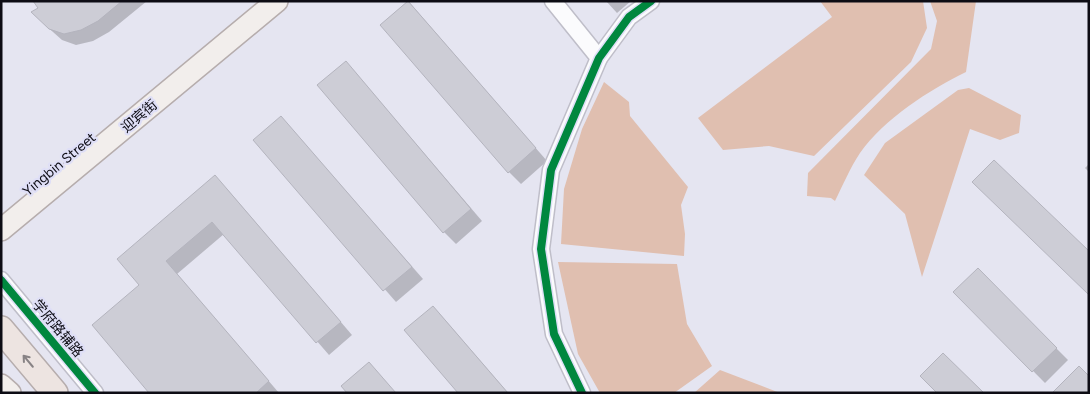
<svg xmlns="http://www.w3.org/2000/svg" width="1090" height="394" font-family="Figtree,'Noto Sans SC',sans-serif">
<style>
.green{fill:#e0bfb0}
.shadow{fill:#0003}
.building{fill:#cdcdd6;stroke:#b4b4be}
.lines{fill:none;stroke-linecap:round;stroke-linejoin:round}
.minor-casing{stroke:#bfbec9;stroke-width:19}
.major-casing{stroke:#b6adad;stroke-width:24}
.highway-casing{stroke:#b6adad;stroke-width:28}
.minor{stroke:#fbfbfd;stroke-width:16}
.major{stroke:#f2eeec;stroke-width:21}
.highway{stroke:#ede4e1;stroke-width:25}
.cycleway-casing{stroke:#dfdff7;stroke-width:11}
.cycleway{stroke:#00873e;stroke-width:8}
.oneway{stroke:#888385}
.labels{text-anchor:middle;stroke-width:4.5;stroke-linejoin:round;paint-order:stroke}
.street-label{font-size:14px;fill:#0d0c14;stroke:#dfdff7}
</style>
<rect width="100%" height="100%" fill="#e5e5f1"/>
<g class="green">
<polygon points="820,1 923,1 927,28 911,62 814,156 769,146 723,150 698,118 832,17"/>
<path d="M930 1H976L966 72C929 90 884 119 860 153 850 168 843 185 835 201L831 198 807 196 808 173 931 49 937 21Z"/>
<polygon points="604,82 629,102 630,116 688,187 681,205 685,234 684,256 561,244 564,189 582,129"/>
<polygon points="969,88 1021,115 1019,133 1000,140 970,129 922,277 905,214 864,175 885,143 958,90"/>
<polygon points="558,262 677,264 687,324 712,366 674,393 600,393 578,354"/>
<polygon points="720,370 780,393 810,392 809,393 694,393"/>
</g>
<g class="shadow">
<polygon points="34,1 147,1 109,32 93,41 76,45 62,40 44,24 40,8"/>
<polygon points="606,1 631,1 617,13"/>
<polygon points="409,2 547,161 521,184 509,172"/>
<polygon points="357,75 482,221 456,244 444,232"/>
<polygon points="281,117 423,279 396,302 254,140"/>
<polygon points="1089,164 1089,172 1085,168"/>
<polygon points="227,189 352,335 329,355 224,234 177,274 279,393 151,393 141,285"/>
<polygon points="978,270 1068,360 1045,383 955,292"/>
<polygon points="433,307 445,320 508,393 460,393"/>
</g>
<g class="building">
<polygon points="33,1 122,1 98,21 81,30 64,34 49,29 31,12 38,8"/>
<polygon points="408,1 536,148 508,173 380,25"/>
<polygon points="346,61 471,209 443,233 317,85"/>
<polygon points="281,116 412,267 383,291 253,140"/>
<polygon points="994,160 1089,251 1089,295 972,182"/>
<polygon points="215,175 341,322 316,343 212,222 166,261 269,381 256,393 149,393 92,325 139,285 117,259"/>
<polygon points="978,268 1057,348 1032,372 953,292"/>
<polygon points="433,306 508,393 458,393 404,330"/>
<polygon points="943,353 984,393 937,393 920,376"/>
<polygon points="369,362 396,393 347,393 341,386"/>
<polygon points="1079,366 1089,376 1089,393 1052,393"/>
</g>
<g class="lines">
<defs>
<g id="minor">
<polyline points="553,1 599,58"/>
<polyline points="1,280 95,393"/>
<polyline points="582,393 554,334 541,249 551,170 599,58 629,17 651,1"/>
</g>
<g id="major">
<polyline points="1,230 277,1"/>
<polyline points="1,385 10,393"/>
</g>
<polyline id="highway" points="1,329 55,393"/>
</defs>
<use href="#minor" class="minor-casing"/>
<use href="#major" class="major-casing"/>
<use href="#highway" class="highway-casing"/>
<use href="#minor" class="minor"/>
<use href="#major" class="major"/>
<use href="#highway" class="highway"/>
<defs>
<g id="cycleway">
<polyline points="1,280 95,393"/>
<polyline points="582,393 554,334 541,249 551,170 599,58 629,17 651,1"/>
</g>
</defs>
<use href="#cycleway" class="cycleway-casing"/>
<use href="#cycleway" class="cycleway"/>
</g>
<defs><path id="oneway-shaft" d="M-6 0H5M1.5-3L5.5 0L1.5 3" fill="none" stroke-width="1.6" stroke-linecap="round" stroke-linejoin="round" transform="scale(1.25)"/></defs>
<use class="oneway" href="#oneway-shaft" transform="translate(28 361) rotate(-130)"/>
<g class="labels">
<g class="street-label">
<text transform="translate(139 116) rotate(-40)" y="5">迎宾街</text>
<text transform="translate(59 164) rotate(-40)" y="5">Yingbin Street</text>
<text transform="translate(58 328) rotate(50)" y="5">学府路辅路</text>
</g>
</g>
<rect width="1090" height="394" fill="none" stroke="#0d0c14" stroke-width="5"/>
</svg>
